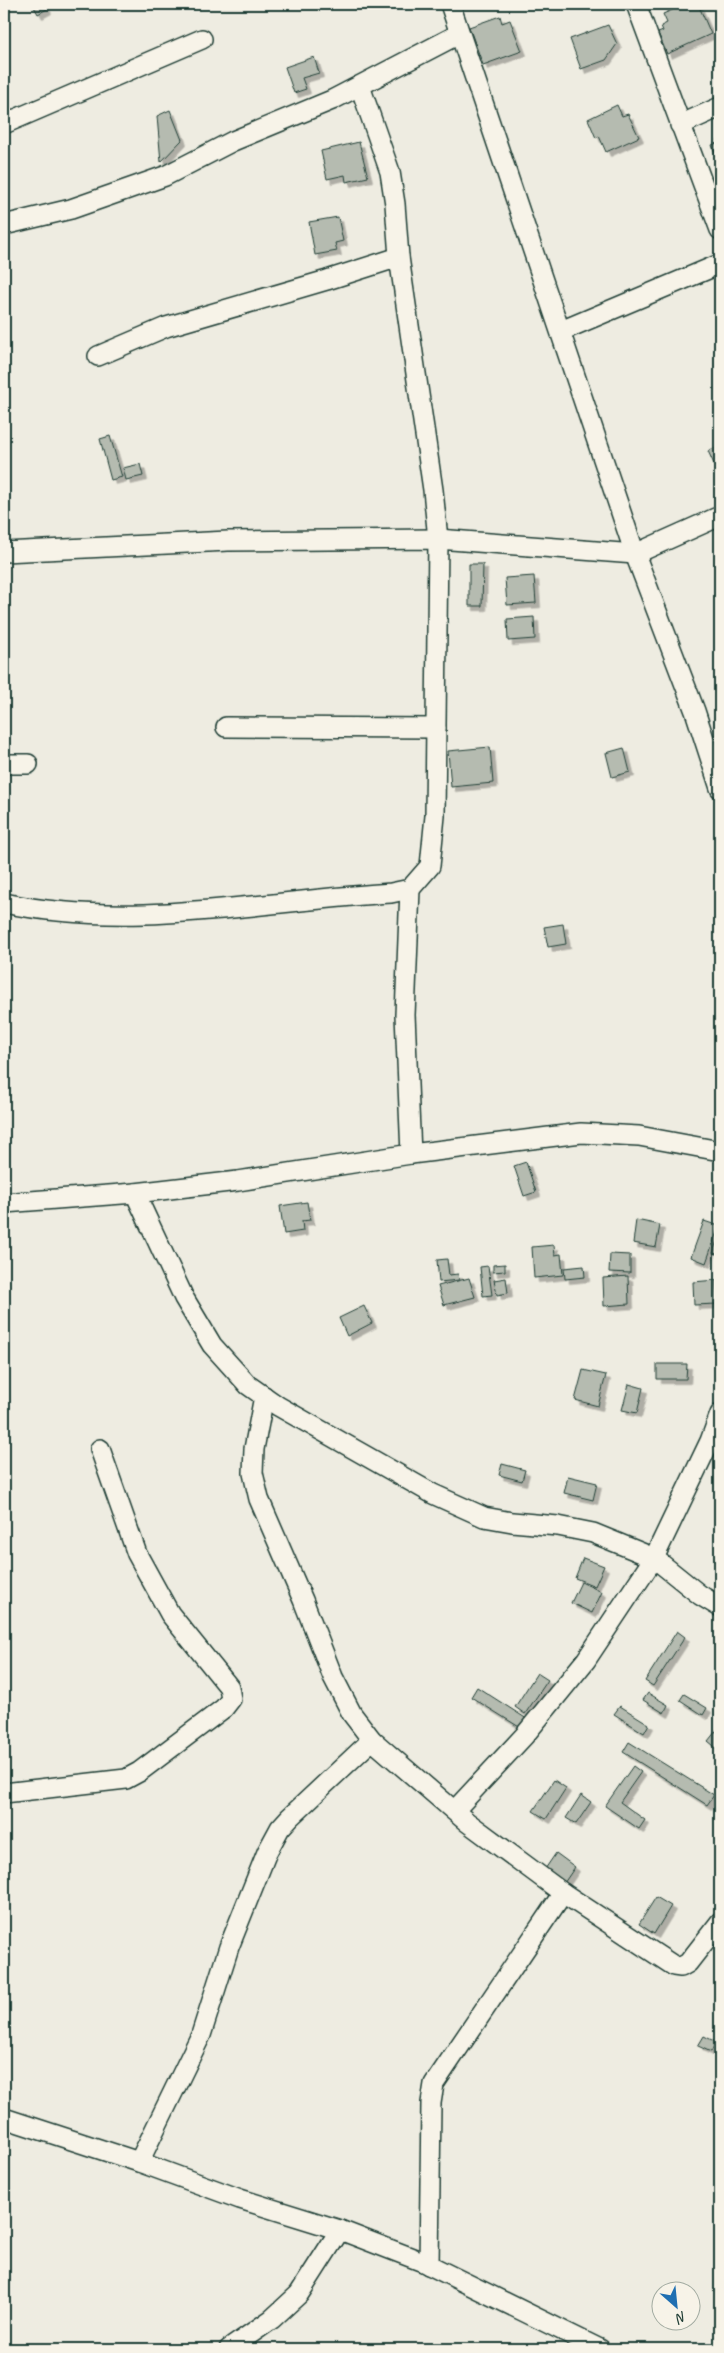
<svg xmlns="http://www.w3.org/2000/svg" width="724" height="2353" font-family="Caveat,sans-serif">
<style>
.building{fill:#b5bbb0;stroke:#1f3d34;filter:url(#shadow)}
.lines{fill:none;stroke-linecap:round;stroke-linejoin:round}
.street-casing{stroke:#1f3d34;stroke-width:22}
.street{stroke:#f7f3e8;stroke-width:19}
</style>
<defs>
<filter id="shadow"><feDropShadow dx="4.5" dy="4.5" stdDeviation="0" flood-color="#0004"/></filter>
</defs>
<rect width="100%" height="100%" fill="#eeece1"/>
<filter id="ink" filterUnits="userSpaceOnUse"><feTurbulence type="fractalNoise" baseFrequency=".02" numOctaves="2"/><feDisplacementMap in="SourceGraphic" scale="10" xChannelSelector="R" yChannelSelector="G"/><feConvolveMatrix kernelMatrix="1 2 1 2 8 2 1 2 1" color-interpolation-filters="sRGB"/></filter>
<g filter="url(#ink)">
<g class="building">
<polygon points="35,4 44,4 47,9 38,14 33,5"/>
<polygon points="686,4 698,4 711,34 667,54 658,33 663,31 661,26 667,23 663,14"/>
<polygon points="500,16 502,23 510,20 522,51 483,65 469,27"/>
<polygon points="608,25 617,44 606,60 581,69 570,39"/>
<polygon points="314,57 319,73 302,78 306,89 294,93 285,67"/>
<polygon points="617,105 622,116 628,114 639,137 606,152 599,136 596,138 588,119"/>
<polygon points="170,110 182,140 161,162 157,116"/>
<polygon points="720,135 720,157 717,159 712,145 717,143"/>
<polygon points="359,142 368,177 346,182 345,175 327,179 321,151"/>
<polygon points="338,217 343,241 335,243 337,251 315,255 309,222"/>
<polygon points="110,436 122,477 111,480 100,439"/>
<polygon points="720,445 720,477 708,451"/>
<polygon points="140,464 143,476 126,480 123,468"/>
<polygon points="469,564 483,564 482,606 469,606"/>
<polygon points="534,576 536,603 507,605 505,578"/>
<polygon points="534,617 535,639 508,641 507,619"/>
<polygon points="490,747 493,783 451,787 448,751"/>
<polygon points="624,748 630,772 612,777 606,753"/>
<polygon points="563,924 566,944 548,947 544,927"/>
<polygon points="526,1162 536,1192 524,1196 514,1166"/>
<polygon points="307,1202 310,1220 302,1221 303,1231 284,1234 280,1206"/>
<polygon points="636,1220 660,1225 656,1247 633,1243"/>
<polygon points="704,1221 719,1226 706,1263 691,1257"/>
<polygon points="720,1231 720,1255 713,1253"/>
<polygon points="554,1245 555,1255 561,1254 563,1275 534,1278 532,1247"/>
<polygon points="610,1254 630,1255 630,1273 609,1272"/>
<polygon points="447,1259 449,1275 458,1274 459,1280 439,1282 437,1260"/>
<polygon points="505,1264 505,1271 493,1272 493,1265"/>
<polygon points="488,1266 492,1295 483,1296 480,1267"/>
<polygon points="584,1266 585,1277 565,1279 564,1268"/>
<polygon points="628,1276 629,1304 604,1306 603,1278"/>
<polygon points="469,1278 475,1297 444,1305 438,1286"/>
<polygon points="506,1278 508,1293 497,1295 494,1280"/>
<polygon points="716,1280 717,1304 694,1305 693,1282"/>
<polygon points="364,1306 372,1323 347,1336 339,1318"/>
<polygon points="657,1364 687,1364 686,1379 657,1379"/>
<polygon points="583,1370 606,1375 598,1406 575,1400"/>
<polygon points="629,1384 643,1388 637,1413 622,1410"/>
<polygon points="502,1464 525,1470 522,1481 499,1475"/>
<polygon points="568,1476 597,1483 593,1500 564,1493"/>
<polygon points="583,1558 604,1566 595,1586 575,1578"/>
<polygon points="581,1582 602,1592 592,1613 571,1603"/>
<polygon points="677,1631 685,1637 653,1686 645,1681"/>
<polygon points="537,1673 548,1680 525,1714 515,1707"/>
<polygon points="477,1687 530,1721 524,1730 471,1697"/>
<polygon points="648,1693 668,1705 664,1713 643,1700"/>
<polygon points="684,1694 707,1708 703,1715 680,1700"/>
<polygon points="620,1706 649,1724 644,1733 614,1714"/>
<polygon points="720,1726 720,1751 708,1741"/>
<polygon points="629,1742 714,1795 707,1805 623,1752"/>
<polygon points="633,1766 641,1772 620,1802 645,1820 639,1829 605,1806"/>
<polygon points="554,1780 566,1788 546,1819 533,1811"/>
<polygon points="581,1795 591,1802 576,1824 566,1818"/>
<polygon points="556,1853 575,1867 562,1886 543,1872"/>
<polygon points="656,1897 671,1906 654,1934 639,1924"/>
<polygon points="704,2036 716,2042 711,2052 698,2046"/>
</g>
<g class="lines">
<defs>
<g id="street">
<polyline points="450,4 635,554 695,711 720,788"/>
<polyline points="636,4 720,230"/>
<polyline points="4,124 202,39"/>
<polyline points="680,125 720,107"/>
<polyline points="4,225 71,209 165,176 233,141 332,100 459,34"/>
<polyline points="561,331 720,264"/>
<polyline points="98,356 166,327 327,280 399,257"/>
<polyline points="4,552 228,541 438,539 635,554 720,516"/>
<polyline points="226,727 436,728"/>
<polyline points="4,764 28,764"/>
<polyline points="410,889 405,1015 411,1154"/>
<path d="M4 903C133 930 262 901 391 893L410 889 430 866 435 816 438 539 433 490 399 257 395 204 390 172 360 86"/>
<polyline points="135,1193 184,1298 212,1345 248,1385 278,1406 433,1494 484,1517 512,1522 558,1526 593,1533 654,1558 700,1595 720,1607"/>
<polyline points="4,1203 135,1193 238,1181 411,1154 581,1133 639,1136 720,1151"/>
<polyline points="264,1396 254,1449 253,1473 259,1499 303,1600 333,1677 352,1714 372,1740 467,1822 563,1893 434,2084 431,2103 429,2265"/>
<polyline points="4,1793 126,1779 139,1772 224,1708 231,1699 229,1687 170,1614 137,1554 100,1449"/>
<polyline points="455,1810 524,1736 586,1660 654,1558 710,1441 720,1414"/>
<polyline points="563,1893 674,1966 681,1967 688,1963 720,1922"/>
<polyline points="4,2118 139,2162 240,2199 340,2230 423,2262 600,2349"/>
<polyline points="139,2162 201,2035 229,1947 267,1852 280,1828 290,1817 372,1740"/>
<polyline points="229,2349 272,2319 299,2294 340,2230"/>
</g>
</defs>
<use href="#street" class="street-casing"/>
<use href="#street" class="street"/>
</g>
</g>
<rect width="724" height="2353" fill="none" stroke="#f7f3e8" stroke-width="20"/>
<rect x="10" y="10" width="704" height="2333" fill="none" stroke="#1f3d34" stroke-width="2" filter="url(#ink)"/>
<g transform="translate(676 2306) rotate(153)"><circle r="24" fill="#f7f3e8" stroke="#a1aaa0"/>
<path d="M0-4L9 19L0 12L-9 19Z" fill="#1f6fb2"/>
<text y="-8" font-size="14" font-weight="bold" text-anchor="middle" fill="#1f3d34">N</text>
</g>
</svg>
